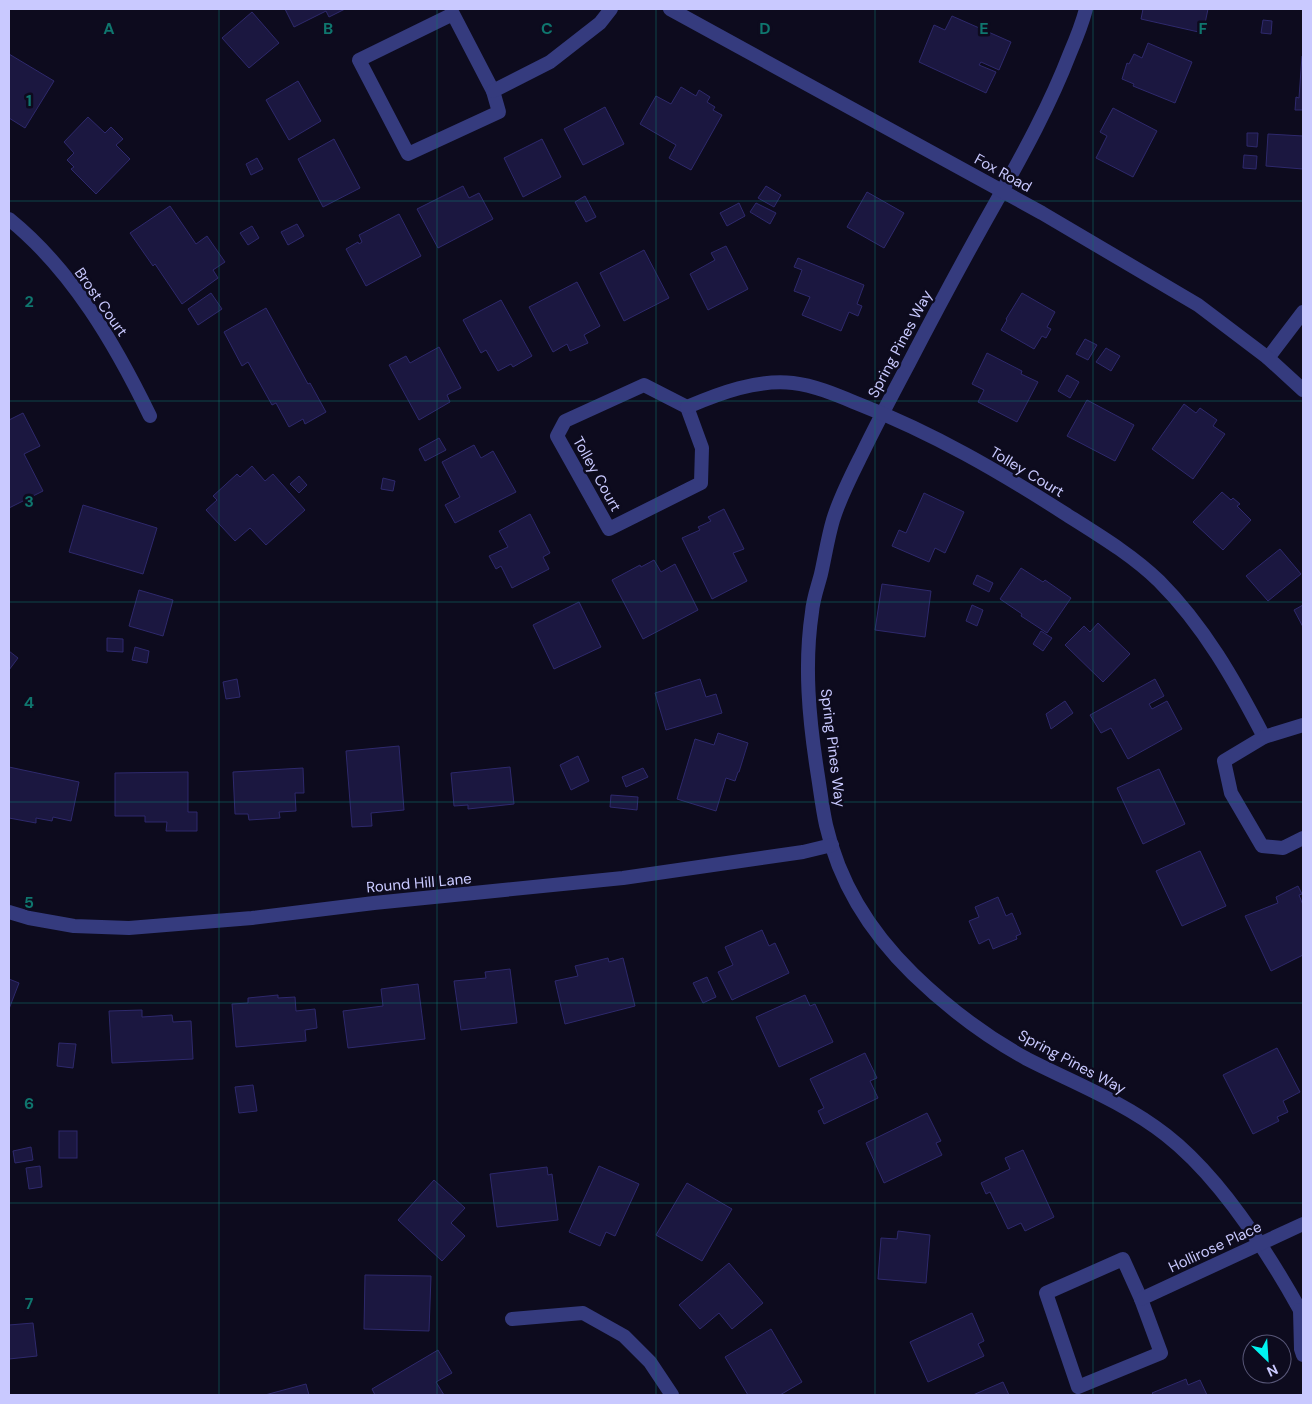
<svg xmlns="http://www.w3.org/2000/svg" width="1312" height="1404" font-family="'DM Sans',sans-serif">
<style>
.building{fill:#1b1740;stroke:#2e296c}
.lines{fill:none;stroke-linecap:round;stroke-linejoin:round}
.minor{stroke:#353b7e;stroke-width:14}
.tertiary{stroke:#353b7e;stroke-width:14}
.grid{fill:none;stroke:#0f766e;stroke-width:1;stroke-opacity:0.55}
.labels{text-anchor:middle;stroke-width:5;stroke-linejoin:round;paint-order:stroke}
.street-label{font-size:15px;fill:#c9c9ff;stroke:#0d0b1e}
.grid-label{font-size:16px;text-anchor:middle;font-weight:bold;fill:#0f766e;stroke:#0d0b1e;stroke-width:5;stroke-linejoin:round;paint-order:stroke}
</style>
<rect width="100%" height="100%" fill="#0d0b1e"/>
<g class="building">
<polygon points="285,9 345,9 329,17 326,11 294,27"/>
<polygon points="1143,9 1208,9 1203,33 1141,19"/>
<polygon points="252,12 279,43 249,68 222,38"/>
<polygon points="952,16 1011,42 999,70 981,62 979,65 996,72 986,93 919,62 934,25 945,30"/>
<polygon points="1263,20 1272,21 1271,34 1261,33"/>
<polygon points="1148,43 1192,62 1175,103 1133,86 1134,84 1122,79 1127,63 1129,64 1134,54 1142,58"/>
<polygon points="9,54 54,81 25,128 9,118"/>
<polygon points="1302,56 1303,56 1303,110 1295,110 1296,97 1299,98"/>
<polygon points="298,81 321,121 289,140 266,100"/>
<polygon points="681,87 696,96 699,90 710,97 707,102 715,107 713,110 722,115 691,170 669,158 676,145 640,124 656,96 671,104"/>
<polygon points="605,107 624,144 583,165 564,129"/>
<polygon points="1113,108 1157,131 1133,177 1096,158 1107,136 1100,132"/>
<polygon points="88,117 105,133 111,127 123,139 116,145 130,159 96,194 71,169 74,167 67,160 74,153 64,142"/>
<polygon points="1247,133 1258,133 1257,147 1247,146"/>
<polygon points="1268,134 1303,136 1303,169 1266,166"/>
<polygon points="334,139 360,188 323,207 298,159"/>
<polygon points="542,139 561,177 523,197 504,158"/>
<polygon points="1244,155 1257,156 1256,169 1243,168"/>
<polygon points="257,158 263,169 251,175 246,164"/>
<polygon points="463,186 469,198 479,193 493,219 438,248 417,209"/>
<polygon points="766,186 781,195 774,207 758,198"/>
<polygon points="867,192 904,213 884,248 847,227"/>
<polygon points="585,196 596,217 586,222 575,202"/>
<polygon points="739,203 745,216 727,226 720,213"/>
<polygon points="756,203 776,213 770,224 750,212"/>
<polygon points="170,206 196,244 207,236 225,262 213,270 218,278 182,304 155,264 153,266 130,233"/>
<polygon points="399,214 421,256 366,286 346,249 358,242 359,244 362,242 359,235"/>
<polygon points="297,224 304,236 288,245 281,232"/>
<polygon points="252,226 259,238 248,245 240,233"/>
<polygon points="726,246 748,289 708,310 690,274 715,260 711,253"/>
<polygon points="644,250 669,298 624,321 600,273"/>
<polygon points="798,258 864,285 857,304 862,306 858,316 849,312 841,331 802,315 810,297 794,291 802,270 794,267"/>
<polygon points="577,282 600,326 584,335 588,343 570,351 567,344 553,352 529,307"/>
<polygon points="211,293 222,309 198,325 188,309"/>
<polygon points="1022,293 1055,312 1047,327 1051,329 1046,338 1042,336 1034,349 1001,330 1007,320 1006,319"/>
<polygon points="501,300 532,356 513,367 511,364 498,371 486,350 481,353 463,320"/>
<polygon points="266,308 308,384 310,383 326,412 305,424 303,419 289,427 276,403 272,405 248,362 242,366 224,332"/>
<polygon points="1085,339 1097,345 1088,360 1076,354"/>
<polygon points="439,347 461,388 447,395 450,402 419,420 389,365 406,356 410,363"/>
<polygon points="1106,348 1120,356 1111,371 1096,362"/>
<polygon points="987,353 1022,371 1021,374 1038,382 1017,422 978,402 984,390 972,384"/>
<polygon points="1067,375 1079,382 1070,398 1058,391"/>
<polygon points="1087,400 1134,425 1115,461 1067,436"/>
<polygon points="1184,404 1196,413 1200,408 1217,420 1213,426 1225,434 1193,479 1152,449"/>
<polygon points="23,413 40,446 24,454 43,491 9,508 9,420"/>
<polygon points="439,438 446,450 425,461 419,449"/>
<polygon points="474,445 481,458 493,451 516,492 455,523 445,505 460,497 442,462"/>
<polygon points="252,466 265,481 273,474 305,510 266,545 250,528 235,541 206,510 217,500 213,496 237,474 240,477"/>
<polygon points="299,476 307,485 299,493 290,484"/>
<polygon points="383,478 395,481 393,491 381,489"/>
<polygon points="1222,492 1231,500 1233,498 1240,504 1237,506 1251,520 1223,550 1193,522"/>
<polygon points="924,493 964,512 945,553 935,548 929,562 892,546 899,530 906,533"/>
<polygon points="83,505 157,528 143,574 69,552"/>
<polygon points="724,509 744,549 733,553 747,581 712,599 682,538 700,530 698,527 711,521 708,517"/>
<polygon points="530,514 550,553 543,557 549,569 512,588 501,566 496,569 489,556 508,547 499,531"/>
<polygon points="1280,549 1301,574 1268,601 1246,576"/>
<polygon points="654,560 661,572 675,564 698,610 643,639 612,580 640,565 641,567"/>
<polygon points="1021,568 1043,582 1045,580 1071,598 1047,633 1021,616 1022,614 1000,599"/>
<polygon points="977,575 993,583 989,592 973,584"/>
<polygon points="882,584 931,591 925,637 875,630"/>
<polygon points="139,590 173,600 163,636 129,626"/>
<polygon points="579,602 601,647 554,669 533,625"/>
<polygon points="972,605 983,610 977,626 966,621"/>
<polygon points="1303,605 1303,627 1294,610"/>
<polygon points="1098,623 1130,654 1103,682 1065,645 1084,626 1090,632"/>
<polygon points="1041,631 1052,638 1043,651 1033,644"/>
<polygon points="107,638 123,639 123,652 107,651"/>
<polygon points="135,647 149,651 147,663 132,660"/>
<polygon points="9,651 18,658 9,670"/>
<polygon points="237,679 240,697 226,699 223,682"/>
<polygon points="700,679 706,697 716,694 722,713 666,730 655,693"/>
<polygon points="1155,679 1164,696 1149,704 1152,709 1167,701 1182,729 1128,759 1111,728 1101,733 1090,715"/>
<polygon points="1065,701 1073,713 1051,729 1046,714"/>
<polygon points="718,733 748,743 739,772 738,772 735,781 726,778 716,811 677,799 695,739 714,745"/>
<polygon points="399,746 404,810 371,813 372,826 352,827 346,751"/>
<polygon points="578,756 589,781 571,790 560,765"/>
<polygon points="9,767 79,782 71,821 53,817 52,821 36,818 36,823 9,818"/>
<polygon points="510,767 514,804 468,809 468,805 454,806 451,773"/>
<polygon points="303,768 304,793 295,793 296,811 279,812 280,818 249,820 248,814 235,814 233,772"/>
<polygon points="643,768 648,777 626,787 622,777"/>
<polygon points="1159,769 1185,824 1143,844 1117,788"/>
<polygon points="188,772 188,812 197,812 197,831 166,831 167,822 145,822 145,816 115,816 115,773"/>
<polygon points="611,795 638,797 637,810 610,807"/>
<polygon points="1200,851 1226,906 1182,926 1156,871"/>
<polygon points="1298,886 1302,894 1299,895 1303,905 1303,955 1271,971 1245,916 1278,903 1276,897"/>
<polygon points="998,897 1006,916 1012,913 1021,934 1016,936 1017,939 993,949 989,939 979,944 969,921 979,917 975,907"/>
<polygon points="762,930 769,946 775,943 789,973 732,1000 718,972 733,965 725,947"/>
<polygon points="608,958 609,962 623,958 635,1006 565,1024 555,981 578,976 575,966"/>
<polygon points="510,969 517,1023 461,1030 454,981 486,978 485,972"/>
<polygon points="707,977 716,997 703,1003 693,983"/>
<polygon points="9,979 19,983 9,1009"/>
<polygon points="418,984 425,1039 348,1048 343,1011 383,1006 381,989"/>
<polygon points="278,995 278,998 295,997 296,1011 315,1009 317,1028 305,1030 306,1041 236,1047 232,1004 248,1003 248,998"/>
<polygon points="805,995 810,1006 815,1004 833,1042 779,1067 756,1017"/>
<polygon points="142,1010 142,1017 172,1015 173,1022 191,1021 193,1059 112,1063 109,1011"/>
<polygon points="59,1043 76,1044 73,1068 57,1066"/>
<polygon points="1277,1048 1300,1092 1283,1101 1288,1112 1277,1117 1279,1121 1253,1134 1223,1075"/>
<polygon points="865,1053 877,1078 870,1081 878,1098 824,1124 818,1111 824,1108 810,1079"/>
<polygon points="253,1085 257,1111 239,1113 235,1087"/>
<polygon points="927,1113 941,1141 936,1143 942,1155 884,1183 866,1143"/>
<rect x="59" y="1131" width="18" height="27"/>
<polygon points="31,1147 33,1160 15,1163 13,1151"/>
<polygon points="1023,1150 1054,1217 1025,1231 1021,1223 1008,1229 990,1192 986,1194 981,1183 1010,1169 1005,1158"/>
<polygon points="40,1166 42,1187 29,1189 26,1168"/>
<polygon points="599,1166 639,1184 615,1236 606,1232 600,1246 569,1232"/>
<polygon points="547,1167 548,1175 552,1174 558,1220 497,1227 490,1174"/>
<polygon points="434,1180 465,1208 451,1223 465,1236 442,1261 398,1220"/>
<polygon points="687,1183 732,1209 702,1261 656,1235"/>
<polygon points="898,1231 930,1235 926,1283 878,1279 881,1238 897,1239"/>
<polygon points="729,1263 763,1303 732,1329 719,1313 700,1329 679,1305"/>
<polygon points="365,1275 431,1276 429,1331 364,1329"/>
<polygon points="972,1313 984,1341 978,1344 984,1356 928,1382 910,1342"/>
<polygon points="33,1323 37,1356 9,1359 9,1325"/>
<polygon points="771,1329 802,1382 780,1395 748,1395 725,1357"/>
<polygon points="438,1350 452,1373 436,1382 444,1395 375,1395 372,1389"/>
<polygon points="1186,1379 1188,1385 1200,1380 1207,1395 1154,1395 1152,1393"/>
<polygon points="1003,1382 1009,1395 973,1395"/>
<polygon points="306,1384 309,1395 265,1395"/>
</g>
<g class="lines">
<g class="minor">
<path d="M1086 9C1082 24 1076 39 1070 53 1050 105 1023 154 996 202 966 255 937 309 909 363 893 393 877 423 862 454 851 476 840 497 833 520 828 537 825 556 821 574 818 586 813 599 812 612 804 665 809 718 817 770 820 788 822 807 826 825 839 882 871 933 913 974 947 1007 985 1036 1027 1059 1074 1083 1124 1102 1166 1135 1220 1177 1267 1251 1300 1310L1303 1312"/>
<polygon points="453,14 493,91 499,112 408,154 359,60"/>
<polyline points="493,91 550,62 600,23 611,9"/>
<path d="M9 219C72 270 115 344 150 416"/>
<polyline points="1268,358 1303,312"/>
<polygon points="644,385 687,407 702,448 701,483 609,529 557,436 565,421"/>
<path d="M687 407C720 393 757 379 793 383 817 386 839 396 861 405 933 433 1000 472 1064 513 1097 534 1131 554 1159 581 1204 626 1235 681 1264 737"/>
<polyline points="1303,725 1264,737 1224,761 1231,793 1262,846 1283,848 1303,838"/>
<polyline points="9,912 29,918 74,926 129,928 252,918 374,903 623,878 803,852 832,845"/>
<polygon points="1123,1259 1141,1299 1161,1353 1078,1387 1046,1293"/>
<polyline points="1141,1299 1303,1224"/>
<polyline points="1300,1310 1301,1349 1303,1355"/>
<polyline points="512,1319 583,1313 624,1336 650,1362 672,1395"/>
</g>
<polyline class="tertiary" points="670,9 1042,213 1198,305 1268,358 1303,390"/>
</g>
<path class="grid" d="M219 9V1395M437 9V1395M656 9V1395M875 9V1395M1093 9V1395M9 201H1303M9 401H1303M9 602H1303M9 802H1303M9 1003H1303M9 1203H1303"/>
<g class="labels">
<g class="street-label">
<text transform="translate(1003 173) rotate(29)" y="5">Fox Road</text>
<text transform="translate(101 302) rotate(55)" y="5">Brost Court</text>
<text transform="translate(900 344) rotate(-62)" y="5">Spring Pines Way</text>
<text transform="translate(1027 472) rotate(31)" y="5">Tolley Court</text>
<text transform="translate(597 474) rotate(61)" y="5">Tolley Court</text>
<text transform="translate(833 748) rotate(83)" y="5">Spring Pines Way</text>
<text transform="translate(419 883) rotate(-5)" y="5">Round Hill Lane</text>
<text transform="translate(1072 1062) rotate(28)" y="5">Spring Pines Way</text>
<text transform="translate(1215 1247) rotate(-25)" y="5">Hollirose Place</text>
</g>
</g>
<g class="grid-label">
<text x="109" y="34">A</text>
<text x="328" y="34">B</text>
<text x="547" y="34">C</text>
<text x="765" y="34">D</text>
<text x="984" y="34">E</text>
<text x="1203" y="34">F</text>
<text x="29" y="106">1</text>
<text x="29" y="307">2</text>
<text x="29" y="507">3</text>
<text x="29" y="708">4</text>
<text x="29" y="908">5</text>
<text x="29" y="1109">6</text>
<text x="29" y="1309">7</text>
</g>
<rect width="1312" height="1404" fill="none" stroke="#c9c9ff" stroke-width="20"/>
<g transform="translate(1267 1359) rotate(155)"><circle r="24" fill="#0d0b1e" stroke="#585778"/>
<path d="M0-4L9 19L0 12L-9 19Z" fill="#00f4f0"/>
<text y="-8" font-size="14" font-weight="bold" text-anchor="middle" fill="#c9c9ff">N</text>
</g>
</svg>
